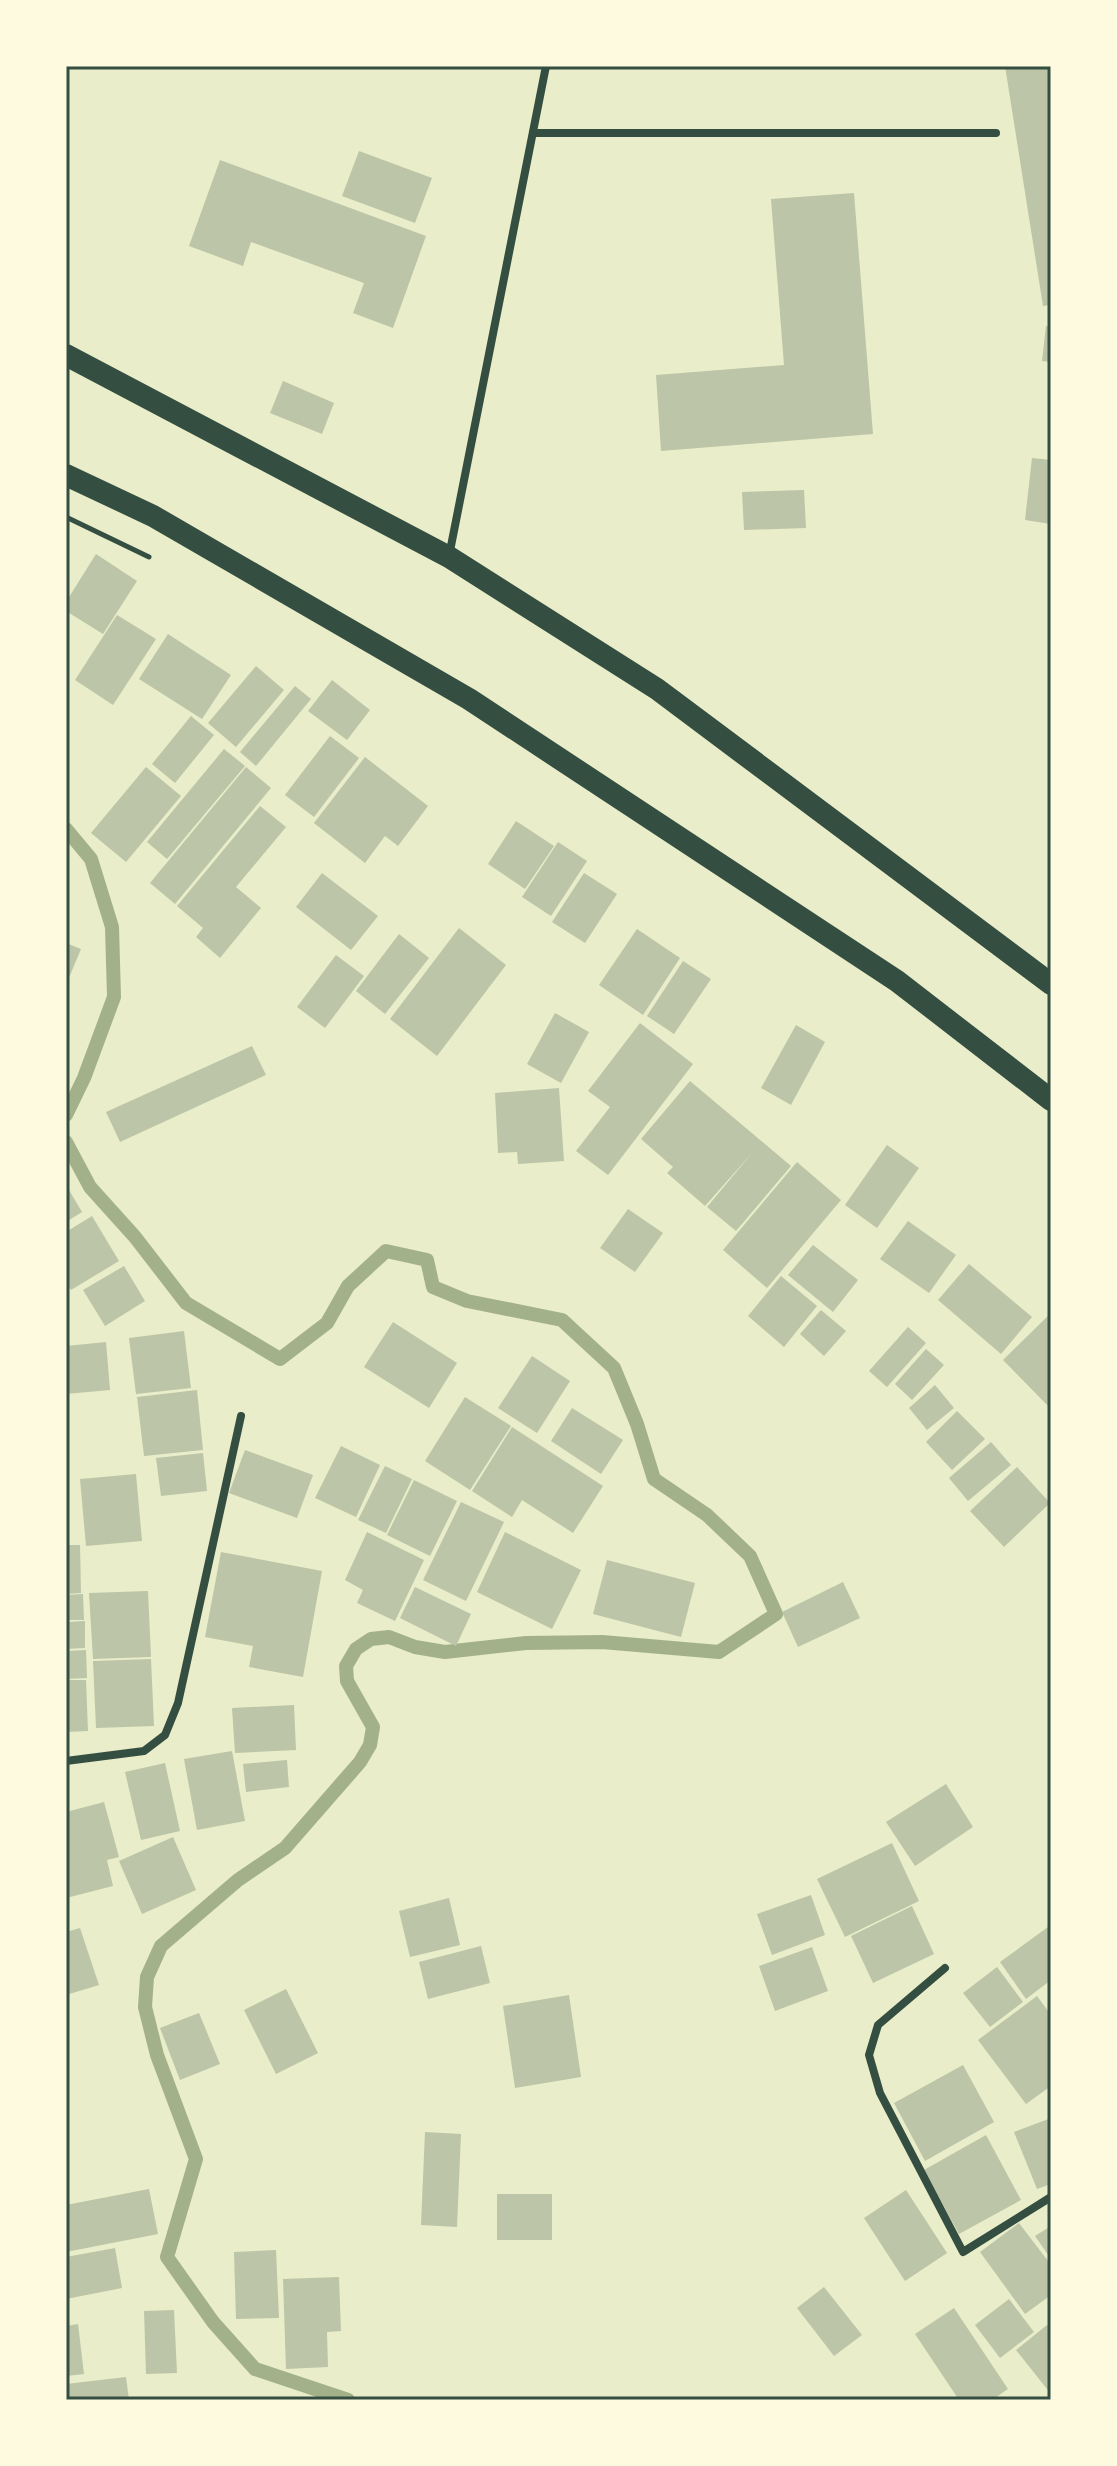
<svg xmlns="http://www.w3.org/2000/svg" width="1117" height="2466" font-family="Commissioner,sans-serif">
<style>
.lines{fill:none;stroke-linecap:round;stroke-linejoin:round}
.stream{stroke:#a3b18a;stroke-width:14}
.building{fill:#bcc5a7}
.path{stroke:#344e41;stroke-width:5}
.minor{stroke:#344e41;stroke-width:8}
.trunk{stroke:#344e41;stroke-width:22}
.neatline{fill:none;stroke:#344e41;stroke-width:3}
</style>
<rect width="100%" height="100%" fill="#e9edc9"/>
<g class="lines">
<g class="stream">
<polyline points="66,829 91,859 112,927 114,997 84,1078 66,1115"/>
<polyline points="66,1142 90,1187 135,1237 186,1303 280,1359 327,1323 348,1286 386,1251 427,1260 433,1287 467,1301 562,1320 614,1368 637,1424 654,1479 707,1515 750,1556 776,1614 719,1652 602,1642 526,1643 445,1652 415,1647 389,1637 371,1639 356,1649 346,1666 347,1681 373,1727 370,1745 360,1762 285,1848 238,1880 161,1946 147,1977 145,2007 157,2055 196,2159 167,2257 213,2322 255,2369 348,2400"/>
</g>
</g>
<g class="building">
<polygon points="1005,66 1051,66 1051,305 1043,306"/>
<polygon points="359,151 432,178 415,223 342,196"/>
<polygon points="220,160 426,236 393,328 353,313 364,283 251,242 243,266 189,246"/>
<polygon points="854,193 873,434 661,451 656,375 784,365 771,199"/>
<polygon points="1046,326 1051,327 1051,362 1042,361"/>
<polygon points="283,381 334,403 322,434 270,413"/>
<polygon points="1032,458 1051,460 1051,524 1025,520"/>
<polygon points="804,490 806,528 744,530 742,492"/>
<polygon points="96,554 137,581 103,634 66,611 66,602"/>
<polygon points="117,615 156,639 113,705 75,680"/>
<polygon points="168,634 231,675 202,719 139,679"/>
<polygon points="256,666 284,690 236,747 208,723"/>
<polygon points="332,680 370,710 347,740 308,711"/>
<polygon points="295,686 311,699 256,766 240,752"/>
<polygon points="191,716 214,735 175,783 152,764"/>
<polygon points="330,736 359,758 314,817 285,795"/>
<polygon points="224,749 245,766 167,859 147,842"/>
<polygon points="365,757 428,806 398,846 385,836 365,863 314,823"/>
<polygon points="146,767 181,796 126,862 91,833"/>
<polygon points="246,767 271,788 175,904 150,883"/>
<polygon points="260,806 286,827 236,887 261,908 220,958 196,937 203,928 177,906"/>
<polygon points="516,821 554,846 525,889 488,864"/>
<polygon points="558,842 587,861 551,916 522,897"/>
<polygon points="322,873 378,916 351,950 296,907"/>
<polygon points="584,873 617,894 585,943 552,922"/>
<polygon points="459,928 506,965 437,1056 390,1019"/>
<polygon points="637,929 680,958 643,1015 599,985"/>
<polygon points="399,934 429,958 385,1014 356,991"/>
<polygon points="66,943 81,949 66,985"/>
<polygon points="336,955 364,976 325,1028 297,1007"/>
<polygon points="683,961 711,979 674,1034 647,1016"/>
<polygon points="555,1013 589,1032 561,1083 527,1064"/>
<polygon points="640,1023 693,1064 608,1175 576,1151 610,1107 588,1091"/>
<polygon points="796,1025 825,1042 791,1105 761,1088"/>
<polygon points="252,1046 266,1075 120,1142 106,1112"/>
<polygon points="690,1081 791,1166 736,1231 707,1207 752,1153 705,1206 667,1173 673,1167 641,1139"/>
<polygon points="559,1088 564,1161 518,1164 517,1152 498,1153 495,1093"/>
<polygon points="887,1145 919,1168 877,1228 845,1205"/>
<polygon points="797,1162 841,1200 767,1288 723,1250"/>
<polygon points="66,1185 82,1212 66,1222"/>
<polygon points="628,1209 663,1233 635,1272 600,1248"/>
<polygon points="92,1216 119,1261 71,1290 66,1281 66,1232"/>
<polygon points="908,1221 956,1255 929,1293 880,1259"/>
<polygon points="813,1245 858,1280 833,1312 788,1275"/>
<polygon points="969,1264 1032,1317 1001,1354 938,1300"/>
<polygon points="124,1266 145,1301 105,1326 83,1290"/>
<polygon points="781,1276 817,1306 784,1347 748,1316"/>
<polygon points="821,1310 846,1331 824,1356 800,1334"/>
<polygon points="1051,1313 1051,1409 1003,1360"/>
<polygon points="393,1322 457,1363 429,1408 364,1367"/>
<polygon points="908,1327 926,1343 887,1387 869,1371"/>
<polygon points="184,1331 191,1388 136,1394 129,1338"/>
<polygon points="106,1342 110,1390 66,1394 66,1346"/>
<polygon points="926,1349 944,1365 912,1400 895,1384"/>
<polygon points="532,1356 570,1381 537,1433 498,1408"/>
<polygon points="935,1385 954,1408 927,1430 909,1408"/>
<polygon points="197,1390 203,1450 144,1456 137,1397"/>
<polygon points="465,1397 511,1426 470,1490 425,1461"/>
<polygon points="572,1408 623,1440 601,1474 551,1441"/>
<polygon points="957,1411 985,1439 952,1470 926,1442"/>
<polygon points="512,1427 603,1486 573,1533 522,1500 512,1517 472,1491"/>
<polygon points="991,1442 1011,1465 968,1501 949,1478"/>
<polygon points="341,1446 380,1465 356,1517 315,1498"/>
<polygon points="245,1450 313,1475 297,1518 229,1493"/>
<polygon points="203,1453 207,1491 161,1496 156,1458"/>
<polygon points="385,1466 412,1479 386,1533 358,1520"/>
<polygon points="1017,1467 1050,1503 1004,1547 970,1511"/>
<polygon points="136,1474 142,1541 86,1546 80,1479"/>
<polygon points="414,1480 457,1501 430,1556 387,1535"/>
<polygon points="461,1502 504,1522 466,1601 423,1580"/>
<polygon points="367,1532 424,1560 395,1621 357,1603 363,1590 345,1580"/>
<polygon points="505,1532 581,1570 552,1629 477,1592"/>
<polygon points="66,1545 80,1545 81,1593 66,1594"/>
<polygon points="221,1552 322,1571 303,1677 249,1667 253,1646 205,1637"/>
<polygon points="607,1560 695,1583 681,1637 593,1614"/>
<polygon points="843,1582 860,1618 798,1647 782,1612"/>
<polygon points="415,1587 471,1614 456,1646 400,1618"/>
<polygon points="148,1591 151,1657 93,1659 89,1593"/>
<polygon points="83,1594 84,1620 66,1620 66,1595"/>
<polygon points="85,1621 85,1648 66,1649 66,1622"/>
<polygon points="86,1650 87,1678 66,1679 66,1651"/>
<polygon points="151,1659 154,1726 96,1728 93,1661"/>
<polygon points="66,1680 86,1680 88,1731 66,1732"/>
<polygon points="294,1705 296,1750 235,1753 232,1708"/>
<polygon points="232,1751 245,1821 197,1830 184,1759"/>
<polygon points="287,1760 289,1787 246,1792 243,1764"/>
<polygon points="165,1763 180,1831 141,1840 125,1772"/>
<polygon points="946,1784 973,1827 915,1866 886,1822"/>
<polygon points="104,1802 119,1857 107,1860 113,1886 66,1898 66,1812"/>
<polygon points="173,1837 196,1890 142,1914 119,1861"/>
<polygon points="892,1843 919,1901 845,1937 817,1879"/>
<polygon points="811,1895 825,1935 772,1955 757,1914"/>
<polygon points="449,1898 460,1945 410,1957 399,1911"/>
<polygon points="912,1906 934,1954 873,1983 851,1936"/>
<polygon points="1048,1927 1051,1931 1051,1980 1026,1999 1000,1962"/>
<polygon points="80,1928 99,1985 66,1995 66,1932"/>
<polygon points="481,1946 490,1983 428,1999 419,1962"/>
<polygon points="812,1947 828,1991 775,2011 759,1966"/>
<polygon points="997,1967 1023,2002 990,2027 963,1993"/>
<polygon points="286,1989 318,2053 276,2074 244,2010"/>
<polygon points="569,1995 581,2077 515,2088 503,2006"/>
<polygon points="1037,1996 1051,2015 1051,2086 1026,2104 978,2040"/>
<polygon points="199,2013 220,2064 180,2080 160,2028"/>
<polygon points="963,2065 994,2122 925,2161 894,2103"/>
<polygon points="1051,2118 1051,2184 1037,2189 1014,2132"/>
<polygon points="425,2132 461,2134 457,2227 421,2225"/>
<polygon points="986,2135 1021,2200 959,2234 924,2170"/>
<polygon points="149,2189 158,2234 66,2252 66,2205"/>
<polygon points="906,2190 947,2253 905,2281 864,2218"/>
<rect x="497" y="2194" width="55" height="46"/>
<polygon points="1019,2223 1051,2265 1051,2295 1025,2314 980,2252"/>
<polygon points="1051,2226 1051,2259 1035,2236"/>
<polygon points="115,2248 122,2288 66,2299 66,2257"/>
<polygon points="276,2250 279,2318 236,2319 234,2252"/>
<polygon points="339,2277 341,2331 327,2332 328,2367 286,2369 283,2279"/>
<polygon points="824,2287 862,2335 834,2356 797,2308"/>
<polygon points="1009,2299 1034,2332 1000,2358 975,2325"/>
<polygon points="954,2308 1008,2389 992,2400 959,2400 915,2334"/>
<polygon points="174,2310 177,2373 146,2374 144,2311"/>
<polygon points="78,2324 84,2374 66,2376 66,2326"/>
<polygon points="1047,2325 1051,2330 1051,2394 1016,2350"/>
<polygon points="126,2377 129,2400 66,2400 66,2384"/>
</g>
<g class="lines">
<polyline class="path" points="66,517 149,557"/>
<g class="minor">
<polyline points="533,133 996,133"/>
<polyline points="449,556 546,66"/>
<polyline points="66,1761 144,1751 165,1735 178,1703 241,1416"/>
<polyline points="945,1968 878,2025 869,2055 880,2093 963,2252 1051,2197"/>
</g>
<g class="trunk">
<polyline points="66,355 449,557 657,689 1051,984"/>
<polyline points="66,475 153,516 469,699 897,981 1051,1100"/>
</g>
</g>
<rect width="1117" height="2466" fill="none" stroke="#fefae0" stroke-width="136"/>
<rect x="68" y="68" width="981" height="2330" class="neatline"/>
</svg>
